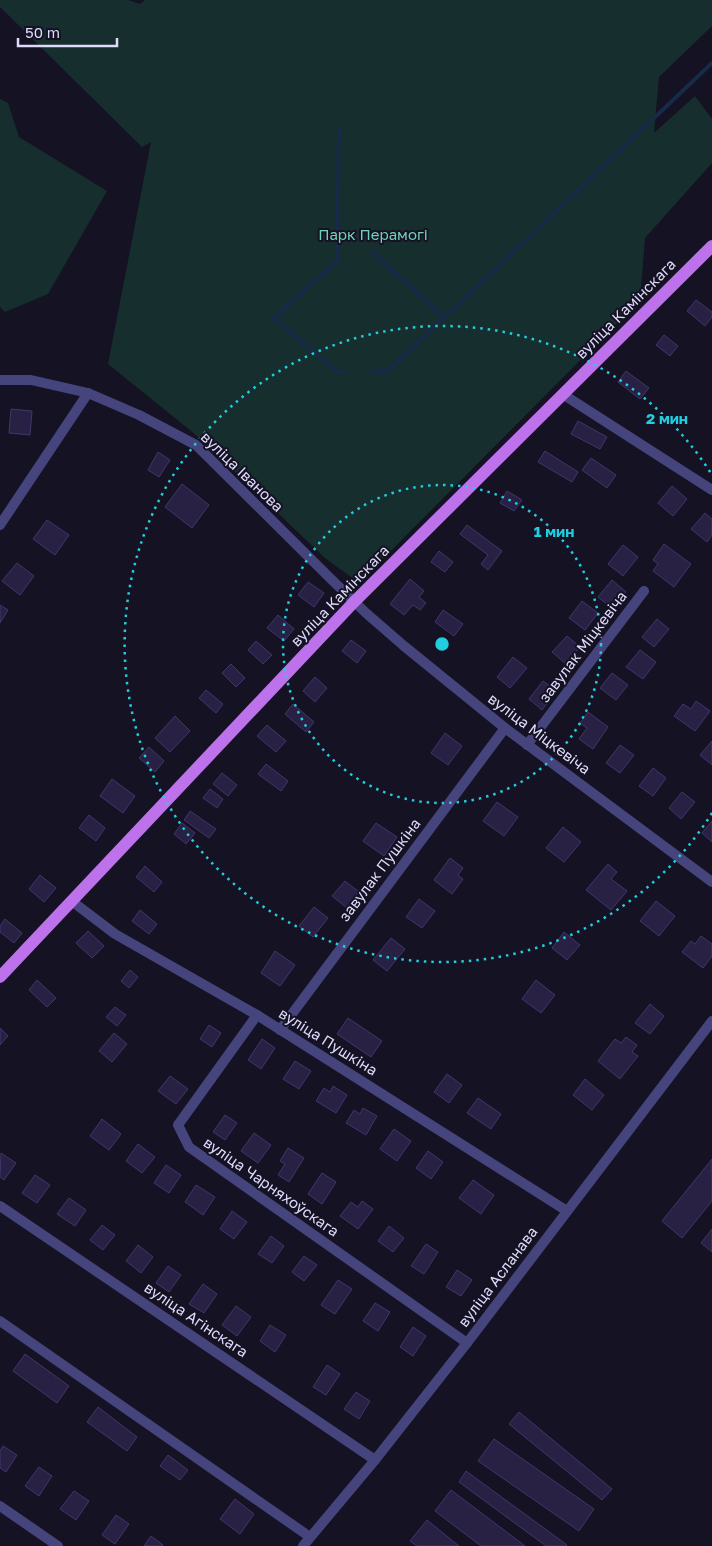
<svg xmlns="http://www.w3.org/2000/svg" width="712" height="1546" font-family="'Golos Text',sans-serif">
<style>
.green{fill:#162e2d}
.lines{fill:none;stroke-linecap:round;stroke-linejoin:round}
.stream{stroke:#172b48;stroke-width:4}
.building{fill:#282143;stroke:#41366c}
.street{stroke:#46447d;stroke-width:10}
.primary{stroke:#bd71eb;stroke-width:12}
.ring{fill:none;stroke:#21cee0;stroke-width:2.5;stroke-dasharray:2.5 5}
.labels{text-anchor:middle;stroke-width:4;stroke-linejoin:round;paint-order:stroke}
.park-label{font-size:15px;fill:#70d1b8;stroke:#151224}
.street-label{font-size:15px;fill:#dedbfa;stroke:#151224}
.centre{fill:#21cee0;stroke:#151224;stroke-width:2.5}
.ring-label{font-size:15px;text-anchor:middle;font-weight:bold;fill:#21cee0;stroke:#151224;stroke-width:4;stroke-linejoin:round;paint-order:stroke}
</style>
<rect width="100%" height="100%" fill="#151224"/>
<g class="green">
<polygon points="0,0 128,0 140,4 145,0 712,0 712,26 659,77 654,133 695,96 712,119 712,163 645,238 640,300 359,583 325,558 196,435 108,364 151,142 142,147 0,7"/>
<polygon points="0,99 8,103 19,137 107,191 48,294 5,312 0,307"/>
</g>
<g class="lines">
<g class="stream">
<polyline points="339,129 337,261 274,318 337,372 344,372"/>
<polyline points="372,252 444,317"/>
<polyline points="372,371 388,371 712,63"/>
</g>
</g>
<g class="building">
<polygon points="696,300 712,312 712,317 705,326 687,311"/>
<polygon points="664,335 678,346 670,356 656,345"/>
<polygon points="626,371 649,388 640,399 618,382"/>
<polygon points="11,409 32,411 30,435 9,433"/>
<polygon points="578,421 607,437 600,449 571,434"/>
<polygon points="545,451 578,472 572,482 538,462"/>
<polygon points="158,452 170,460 159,477 148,470"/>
<polygon points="591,458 616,475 607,488 582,470"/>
<polygon points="182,484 209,505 192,528 165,507"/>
<polygon points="672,486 687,499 673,516 658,503"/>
<polygon points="507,491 522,500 514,511 500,503"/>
<polygon points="705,513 712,519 712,535 707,542 691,529"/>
<polygon points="47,520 69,535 55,555 33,539"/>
<polygon points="467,525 502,551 488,570 481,564 488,555 460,534"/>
<polygon points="664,544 691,564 674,587 653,571 658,564 653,560"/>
<polygon points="623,545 638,557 623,576 608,564"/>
<polygon points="439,551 453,562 445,572 431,562"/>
<polygon points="17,563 34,576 20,595 2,581"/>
<polygon points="410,579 424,591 419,597 426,603 420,610 413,605 404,615 390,604"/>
<polygon points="612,580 626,592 613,609 598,597"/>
<polygon points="308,582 324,593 314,607 298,595"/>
<polygon points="582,601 598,613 585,630 569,618"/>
<polygon points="0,605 8,610 0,623"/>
<polygon points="443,610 463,624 454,636 435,622"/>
<polygon points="278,615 294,629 284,641 267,628"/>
<polygon points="657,619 669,629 654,647 642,637"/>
<polygon points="567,636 580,647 566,664 552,652"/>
<polygon points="351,640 366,651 357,663 342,651"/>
<polygon points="256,641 272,655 263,664 248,650"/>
<polygon points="640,650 656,662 643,679 626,667"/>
<polygon points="513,657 527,668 510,688 497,677"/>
<polygon points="231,664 245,678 236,687 222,673"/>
<polygon points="612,673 628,685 616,700 600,688"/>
<polygon points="315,677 327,688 315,702 303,691"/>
<polygon points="543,681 557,691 542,710 529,699"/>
<polygon points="206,690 223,704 216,713 199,698"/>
<polygon points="696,701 710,711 695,731 674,716 683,704 691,709"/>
<polygon points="293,704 314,722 306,732 285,714"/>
<polygon points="588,712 608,727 593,749 579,739 587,728 580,723"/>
<polygon points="175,716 190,731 170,752 155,738"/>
<polygon points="267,725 286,741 276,752 257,736"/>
<polygon points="445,733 462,746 448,765 431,753"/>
<polygon points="712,741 712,765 700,755"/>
<polygon points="620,745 634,755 620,773 606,763"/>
<polygon points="149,747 164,761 155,772 139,758"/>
<polygon points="266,764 288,781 281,791 258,774"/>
<polygon points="653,768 666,778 653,796 639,786"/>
<polygon points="222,773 237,785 228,796 213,784"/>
<polygon points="112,779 135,796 123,813 100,796"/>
<polygon points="210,789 223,799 217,808 203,798"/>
<polygon points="682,792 695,802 681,819 669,808"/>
<polygon points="497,802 518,817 504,836 483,821"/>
<polygon points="190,811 216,829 209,838 184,820"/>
<polygon points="89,815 105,828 96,841 79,828"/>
<polygon points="712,821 712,842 702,833"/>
<polygon points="182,823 195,833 186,844 174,834"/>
<polygon points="376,823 397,837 384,856 363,841"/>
<polygon points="563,827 581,842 564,862 546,848"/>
<polygon points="450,858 463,868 458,875 463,879 452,894 434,880"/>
<polygon points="608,864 617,872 611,879 627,891 611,910 586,890"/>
<polygon points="145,866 162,882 154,892 136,877"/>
<polygon points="40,875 56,888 44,902 29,889"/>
<polygon points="345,881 359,892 347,908 332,896"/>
<polygon points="419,899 435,911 422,928 406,917"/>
<polygon points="656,901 675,916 659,936 640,921"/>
<polygon points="314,907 328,918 313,937 299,926"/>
<polygon points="140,910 157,924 149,934 132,921"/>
<polygon points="5,919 22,933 14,943 0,932 0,926"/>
<polygon points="88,931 104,946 92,958 76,943"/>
<polygon points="564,932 580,945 567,960 552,948"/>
<polygon points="701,936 712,944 712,956 703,968 682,952 691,941 695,944"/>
<polygon points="391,938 405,949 387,971 373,960"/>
<polygon points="275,951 295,965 280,986 261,973"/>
<polygon points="130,970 138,977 129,988 121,981"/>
<polygon points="37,980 56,998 47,1007 29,990"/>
<polygon points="536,980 555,995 541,1013 522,999"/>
<polygon points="650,1004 664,1016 650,1034 635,1023"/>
<polygon points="115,1007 126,1015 117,1026 106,1017"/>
<polygon points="348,1018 382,1041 371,1057 337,1034"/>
<polygon points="209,1025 221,1033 212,1047 200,1039"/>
<polygon points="0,1028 8,1036 0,1045"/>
<polygon points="114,1033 127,1044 112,1062 99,1051"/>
<polygon points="626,1037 637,1045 632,1052 638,1056 620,1079 598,1061 615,1039 621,1043"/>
<polygon points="262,1039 275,1048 261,1069 248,1060"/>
<polygon points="295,1061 311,1071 299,1089 283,1079"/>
<polygon points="447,1074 462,1085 449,1103 434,1092"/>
<polygon points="170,1076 188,1089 176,1104 158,1091"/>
<polygon points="585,1079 604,1095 592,1110 573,1095"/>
<polygon points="333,1086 347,1095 336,1113 316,1101 324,1088 330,1092"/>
<polygon points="478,1098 501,1114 491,1129 467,1113"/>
<polygon points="363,1108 377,1116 366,1135 346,1123 354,1110 360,1114"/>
<polygon points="225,1115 237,1123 225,1140 213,1132"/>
<polygon points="102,1119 121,1134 109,1150 90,1136"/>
<polygon points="394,1129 411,1141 397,1161 380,1149"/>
<polygon points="254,1133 271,1145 258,1163 241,1151"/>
<polygon points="138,1144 155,1157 142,1173 126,1161"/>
<polygon points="288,1148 304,1158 289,1182 278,1175 285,1164 280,1161"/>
<polygon points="428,1151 443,1162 431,1179 416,1168"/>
<polygon points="1,1153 16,1163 4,1180 0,1177"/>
<polygon points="712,1159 712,1201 682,1238 662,1221"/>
<polygon points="166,1165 181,1175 169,1193 154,1183"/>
<polygon points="322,1173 336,1182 322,1204 308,1194"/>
<polygon points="35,1175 50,1185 37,1203 22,1193"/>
<polygon points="473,1180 494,1195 481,1214 459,1198"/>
<polygon points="196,1185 215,1197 203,1215 185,1202"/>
<polygon points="69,1198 86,1210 75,1226 57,1214"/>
<polygon points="362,1201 373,1209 358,1229 340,1216 351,1202 358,1207"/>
<polygon points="232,1211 247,1222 234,1239 220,1229"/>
<polygon points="102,1225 115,1235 103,1250 90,1240"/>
<polygon points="389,1226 404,1238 393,1252 378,1241"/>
<polygon points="712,1229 712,1252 701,1243"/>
<polygon points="271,1236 284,1246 272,1263 258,1254"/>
<polygon points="426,1244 438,1252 424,1274 411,1266"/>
<polygon points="138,1245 153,1257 141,1273 126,1261"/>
<polygon points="304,1256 317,1265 304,1281 292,1272"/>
<polygon points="168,1266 181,1275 169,1292 156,1283"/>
<polygon points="457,1270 472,1280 461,1296 446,1287"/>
<polygon points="338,1280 352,1289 335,1314 321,1305"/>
<polygon points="203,1284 217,1294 204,1313 189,1304"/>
<polygon points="375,1303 390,1312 378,1331 363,1321"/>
<polygon points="236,1306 251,1317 237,1336 222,1325"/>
<polygon points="270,1325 286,1335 275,1352 260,1341"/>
<polygon points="413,1327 426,1336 413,1356 400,1347"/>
<polygon points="25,1354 69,1386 57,1403 13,1371"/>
<polygon points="327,1365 340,1374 326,1395 313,1387"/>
<polygon points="356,1392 370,1401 359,1419 344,1409"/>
<polygon points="98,1407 137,1437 127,1451 87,1422"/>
<polygon points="519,1412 612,1489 602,1500 509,1424"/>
<polygon points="494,1439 594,1509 579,1531 478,1461"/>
<polygon points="3,1446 17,1455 6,1472 0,1468 0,1451"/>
<polygon points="168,1455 188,1470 180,1480 160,1466"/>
<polygon points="39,1467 52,1476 39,1496 25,1486"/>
<polygon points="466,1471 567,1545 566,1546 546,1546 459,1482"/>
<polygon points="451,1490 525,1546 481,1546 435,1511"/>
<polygon points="74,1491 89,1501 76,1520 60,1509"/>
<polygon points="235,1499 254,1514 240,1534 220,1519"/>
<polygon points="116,1515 129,1524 115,1544 102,1535"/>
<polygon points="427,1520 459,1546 417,1546 410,1541"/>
<polygon points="151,1536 163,1545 162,1546 144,1546"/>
</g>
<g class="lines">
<g class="street">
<polyline points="0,380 31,380 88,393 139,415 196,445 332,580 366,613 404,646 505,728 712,882"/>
<polyline points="564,395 712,490"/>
<polyline points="0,525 88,393"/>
<polyline points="527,745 644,591"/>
<polyline points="73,902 115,934 257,1015 567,1211"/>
<polyline points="257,1015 178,1125 189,1147 467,1343"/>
<polyline points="280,1030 505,728"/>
<polyline points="0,1206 375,1460"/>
<polyline points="0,1321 310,1537"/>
<polyline points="0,1506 58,1546"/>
<polyline points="303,1546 375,1460 467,1343 712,1021"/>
</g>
<polyline class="primary" points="0,977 354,602 712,246"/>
</g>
<g class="ring">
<circle cx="442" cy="644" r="159"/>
<path d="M712 813A318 318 0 1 1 712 475"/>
</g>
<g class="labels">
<g class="park-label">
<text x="373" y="240">Парк Перамогі</text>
</g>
<g class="street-label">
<text transform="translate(626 309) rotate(-45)" y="5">вуліца Камінскага</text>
<text transform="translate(242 472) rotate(44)" y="5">вуліца Іванова</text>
<text transform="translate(340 596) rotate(-46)" y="5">вуліца Камінскага</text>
<text transform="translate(583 647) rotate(-53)" y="5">завулак Міцкевіча</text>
<text transform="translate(539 734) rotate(37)" y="5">вуліца Міцкевіча</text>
<text transform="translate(380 870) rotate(-53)" y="5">завулак Пушкіна</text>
<text transform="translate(328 1042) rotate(32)" y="5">вуліца Пушкіна</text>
<text transform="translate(271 1187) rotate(35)" y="5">вуліца Чарняхоўскага</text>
<text transform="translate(498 1277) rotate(-53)" y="5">вуліца Асланава</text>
<text transform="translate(196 1320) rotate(34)" y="5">вуліца Агінскага</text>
</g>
</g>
<circle cx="442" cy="644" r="8" class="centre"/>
<g class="ring-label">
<text x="667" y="424">2 мин</text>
<text x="554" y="537">1 мин</text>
</g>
<path d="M18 38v8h99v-8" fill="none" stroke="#dedbfa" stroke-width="2.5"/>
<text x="25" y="38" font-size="15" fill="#dedbfa" stroke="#151224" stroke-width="4" paint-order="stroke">50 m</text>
</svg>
